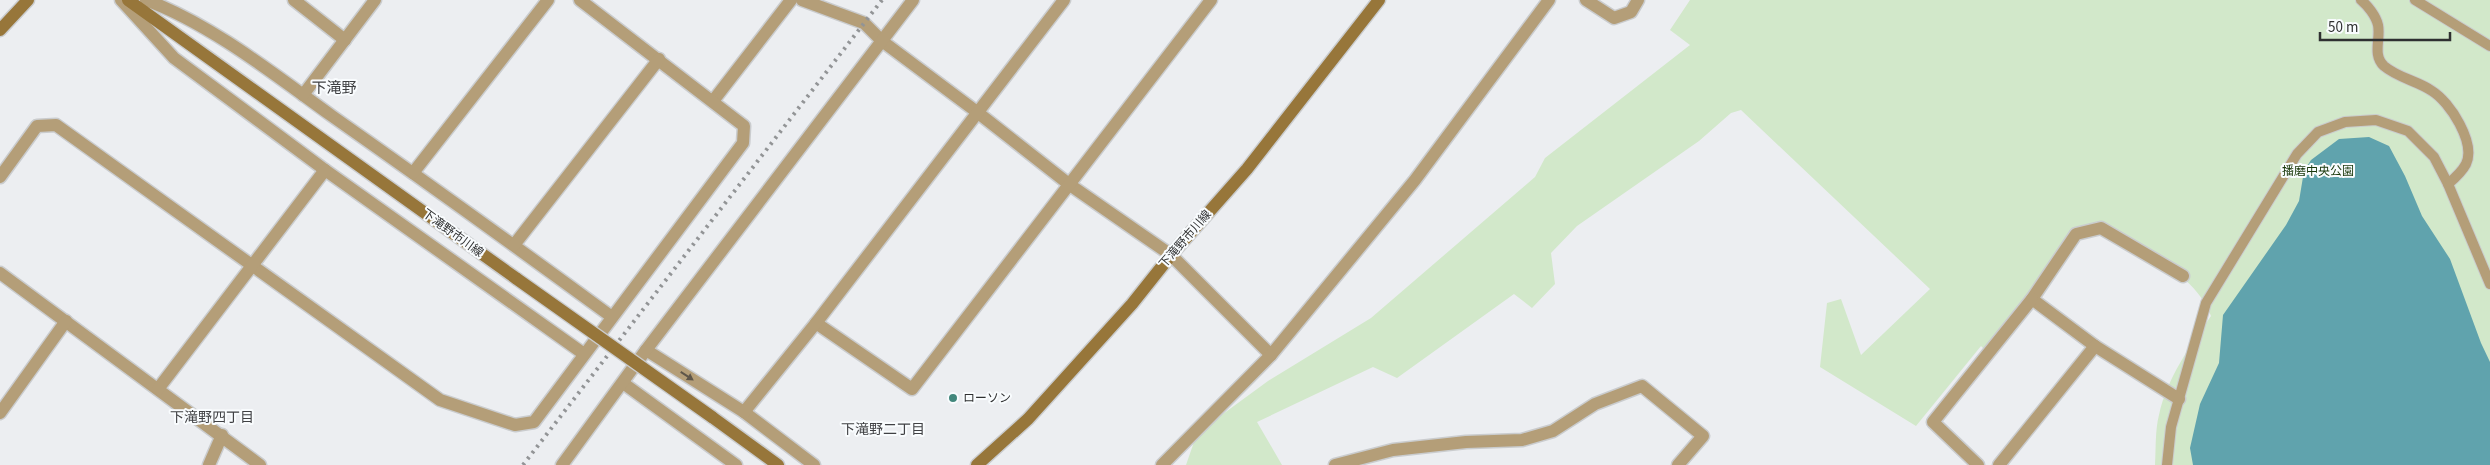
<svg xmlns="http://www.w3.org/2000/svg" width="2490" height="465" font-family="'Source Sans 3','Noto Sans JP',sans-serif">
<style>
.green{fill:#d2e8ca}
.water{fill:#60a3ad}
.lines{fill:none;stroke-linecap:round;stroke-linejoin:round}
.lane-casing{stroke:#caccce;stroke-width:12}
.street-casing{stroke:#caccce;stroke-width:15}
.secondary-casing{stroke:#caccce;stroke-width:15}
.lane{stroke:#b49e78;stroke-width:10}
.street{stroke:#b49e78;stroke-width:12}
.secondary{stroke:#97763a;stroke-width:12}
.rail{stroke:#929496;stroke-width:4;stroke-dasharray:2.5 5;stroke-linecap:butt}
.secondary-bridge-casing{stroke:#caccce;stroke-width:15;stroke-linecap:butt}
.secondary-bridge{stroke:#97763a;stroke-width:12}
.oneway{fill:#5e564a}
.poi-dot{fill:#42877c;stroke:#f9fcfe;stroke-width:2}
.labels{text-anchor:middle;stroke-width:4;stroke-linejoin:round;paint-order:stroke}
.park-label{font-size:12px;fill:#1a390c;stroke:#f9fcfe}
.street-label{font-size:12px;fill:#2f3031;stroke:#f9fcfe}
.poi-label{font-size:12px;fill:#2f3031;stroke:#f9fcfe;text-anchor:start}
.neighbourhood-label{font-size:14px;fill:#404144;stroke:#f9fcfe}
.quarter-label{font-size:15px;fill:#404144;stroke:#f9fcfe}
</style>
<rect width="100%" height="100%" fill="#eceef1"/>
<path class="green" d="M1690 0H2490V465H2155C2156 449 2155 430 2159 415 2167 378 2190 346 2211 316 2194 271 2139 251 2101 228L2076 234 1987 352 1981 346 1916 426 1820 367 1827 303 1841 299 1861 355 1930 289 1741 110 1731 113 1699 141 1577 226 1551 253 1555 284 1532 308 1514 294 1397 378 1373 367 1257 422 1282 465H1186L1194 442 1212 422 1268 381 1371 318 1535 177 1545 158 1690 45 1670 30Z"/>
<polygon class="water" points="2369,137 2389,146 2405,176 2422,216 2450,259 2481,343 2490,362 2490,465 2193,465 2190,448 2200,404 2219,363 2223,315 2286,225 2299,201 2304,171 2311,160 2339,139"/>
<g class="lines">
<defs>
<g id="lane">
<path d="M2361 0C2368 6 2376 16 2378 25 2381 38 2372 55 2384 66 2398 78 2418 81 2432 91 2450 102 2476 143 2466 164 2462 172 2455 178 2448 184"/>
<polyline points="2415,0 2490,46"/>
<polyline points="2167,465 2171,427 2206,303 2297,154 2318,132 2345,122 2376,120 2408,131 2434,157 2448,184 2490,284"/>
</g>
<g id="street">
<polyline points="121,0 174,58 325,170 584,354"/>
<path d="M146 0C211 24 275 75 332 116 426 182 519 249 612 317"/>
<polyline points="294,0 345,40"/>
<polyline points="802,0 864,23 882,41 977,112 1070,185 1171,255 1271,355"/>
<polyline points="1586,0 1614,18 1631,12 1638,0"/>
<polyline points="303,95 375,0"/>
<polyline points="713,101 791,0"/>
<polyline points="413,173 548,0"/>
<polyline points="0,177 37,126 56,125 440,400 515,425 534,422 743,143 744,126 580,0"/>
<polyline points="514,245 659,59"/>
<polyline points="0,273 260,465"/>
<polyline points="816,323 912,389 1211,0"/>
<polyline points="646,350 744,412 814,465"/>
<polyline points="623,383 736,465"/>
<polyline points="158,389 325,170"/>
<polyline points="2179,399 2095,346 2032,299 2076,234 2101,228 2183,276"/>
<polyline points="744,412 816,323 1064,0"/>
<polyline points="0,413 66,321"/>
<polyline points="209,465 222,435"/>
<polyline points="562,465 646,350 913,0"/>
<polyline points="1162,465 1271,355 1415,180 1549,0"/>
<polyline points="1335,465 1393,450 1466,442 1522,440 1553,431 1595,404 1642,386 1703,436 1678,465"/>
<polyline points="1978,465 1933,422 2032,299"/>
<polyline points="1999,465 2095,346"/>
</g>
<g id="secondary">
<polyline points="128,0 517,279"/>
<polyline points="0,30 28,0"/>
<polyline points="712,417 778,465"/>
<polyline points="977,465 1028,419 1132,304 1171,255 1247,169 1379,0"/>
</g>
</defs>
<use href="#lane" class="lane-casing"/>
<use href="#street" class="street-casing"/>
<use href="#secondary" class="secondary-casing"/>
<use href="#lane" class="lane"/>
<use href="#street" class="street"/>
<use href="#secondary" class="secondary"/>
<polyline class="rail" points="523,465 882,0"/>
<defs>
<polyline id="secondary-bridge" points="517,279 712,417"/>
</defs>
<use href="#secondary-bridge" class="secondary-bridge-casing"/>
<use href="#secondary-bridge" class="secondary-bridge"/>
</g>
<defs><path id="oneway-solid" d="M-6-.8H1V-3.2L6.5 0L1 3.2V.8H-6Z" transform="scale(1.25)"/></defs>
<use class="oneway" href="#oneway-solid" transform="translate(687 376) rotate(33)"/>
<circle class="poi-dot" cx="953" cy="398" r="5"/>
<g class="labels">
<g class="park-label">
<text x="2318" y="175">播磨中央公園</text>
</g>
<g class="street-label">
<text transform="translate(453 233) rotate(36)" y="4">下滝野市川線</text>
<text transform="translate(1185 239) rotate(-49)" y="4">下滝野市川線</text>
</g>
<g class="poi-label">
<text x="963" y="402">ローソン</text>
</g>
<g class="neighbourhood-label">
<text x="212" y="422">下滝野四丁目</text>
<text x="883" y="434">下滝野二丁目</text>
</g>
<g class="quarter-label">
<text x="334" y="93">下滝野</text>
</g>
</g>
<path d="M2320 32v8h130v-8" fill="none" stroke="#2f3031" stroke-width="2.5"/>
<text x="2328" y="32" font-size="15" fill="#2f3031" stroke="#f9fcfe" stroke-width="4" paint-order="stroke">50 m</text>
</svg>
